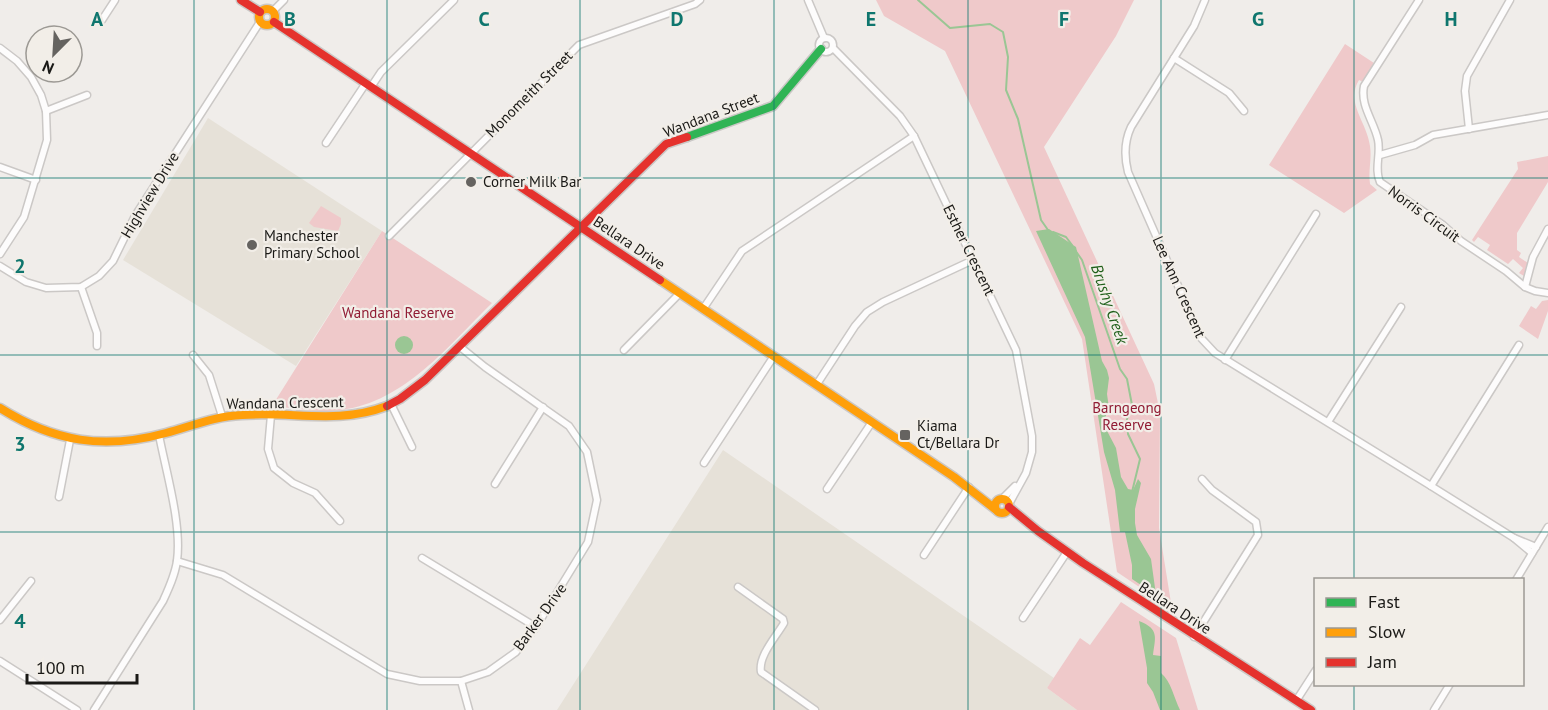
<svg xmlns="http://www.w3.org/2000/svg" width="1548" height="710" font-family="'PT Sans',sans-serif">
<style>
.built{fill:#e6e1d8}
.green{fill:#efc9ca}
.water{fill:#9ac694}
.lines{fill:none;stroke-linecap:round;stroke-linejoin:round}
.stream{stroke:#9ac694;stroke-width:2}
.street-casing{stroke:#cbc8c6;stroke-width:9}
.fast-casing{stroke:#cbc8c6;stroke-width:11}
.slow-casing{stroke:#cbc8c6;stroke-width:11}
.jam-casing{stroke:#cbc8c6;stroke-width:11}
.street{stroke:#fdfcfc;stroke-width:6}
.fast{stroke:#30b455;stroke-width:8}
.slow{stroke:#ff9f0a;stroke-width:8}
.jam{stroke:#e5322d;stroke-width:8}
.grid{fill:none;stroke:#0f766e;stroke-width:1.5;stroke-opacity:0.55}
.poi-dot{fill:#656360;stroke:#f2eee8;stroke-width:2}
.labels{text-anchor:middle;stroke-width:4.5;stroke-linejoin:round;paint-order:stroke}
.street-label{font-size:15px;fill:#1a1916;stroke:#f2eee8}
.poi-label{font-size:15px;fill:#1a1916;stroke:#f2eee8;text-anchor:start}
.park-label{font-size:15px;fill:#911c34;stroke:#f2eee8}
.water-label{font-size:16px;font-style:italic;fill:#1f5f1a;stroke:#f2eee8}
.grid-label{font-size:20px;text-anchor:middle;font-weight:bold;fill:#0f766e;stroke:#f2eee8;stroke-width:4.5;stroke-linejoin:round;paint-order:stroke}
</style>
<rect width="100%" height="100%" fill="#f0edea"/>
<g class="built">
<polygon points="208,118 382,231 296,366 123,260"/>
<polygon points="723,450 1054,678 1047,688 1077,710 557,710"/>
</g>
<g class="green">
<polygon points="876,0 1134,0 1116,36 1044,147 1154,384 1160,413 1159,528 1172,609 1117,572 1082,339 945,51 884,16"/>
<path d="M1345 44 1374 63 1363 82 1359 80C1345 103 1367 122 1370 146 1372 159 1368 171 1370 184L1377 190 1344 213 1269 165Z"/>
<polygon points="1548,156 1548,182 1517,233 1517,250 1521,253 1519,257 1528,263 1524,276 1519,273 1523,268 1513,259 1508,264 1487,250 1490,245 1478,237 1474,242 1472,240 1518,169 1517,162"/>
<polygon points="321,206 341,218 341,224 338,231 314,227 309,223"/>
<path d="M382 231 492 303C449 345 405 402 341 410 317 413 295 408 272 406Z"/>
<polygon points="1548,300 1548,311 1538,339 1519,326 1531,306 1536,309 1542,301"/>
<polygon points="1121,602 1176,638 1198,710 1077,710 1047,688 1080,638 1090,645"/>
</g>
<g class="water">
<polygon points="1049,229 1076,247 1102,361 1107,370 1109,378 1107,394 1109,408 1105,418 1105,427 1116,448 1121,477 1128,489 1133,490 1138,479 1141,483 1135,509 1135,523 1137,535 1151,559 1156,595 1132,579 1132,565 1125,532 1120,532 1115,490 1104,452 1085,337 1036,231"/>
<circle cx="404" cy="345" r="9"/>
<path d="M1139 621C1160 629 1155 638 1153 655L1161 656V673C1171 681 1174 698 1180 710H1160L1153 692 1147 683V668Z"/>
</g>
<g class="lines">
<g class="stream">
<polyline points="918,0 950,28 990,24 1003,32 1008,57 1006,90 1018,119 1041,220 1048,230"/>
<polyline points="1053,232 1066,237 1072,245"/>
<polyline points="1075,250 1082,260 1120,369 1127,379 1132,405 1127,419 1128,434 1140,459 1132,492"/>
</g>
<defs>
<g id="street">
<polyline points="808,0 824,38"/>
<path d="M1205 0 1194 26 1131 127C1124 142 1124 156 1128 172L1201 338 1215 353 1431 486 1514 538 1532 553"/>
<path d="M1419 0 1364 86C1360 106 1374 121 1378 140 1381 154 1374 169 1380 182L1443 225 1461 241 1506 271 1525 287 1535 291 1548 293"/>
<polyline points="273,11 284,0"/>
<polyline points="102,20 115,0"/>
<circle cx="826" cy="45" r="7"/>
<polyline points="0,48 17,61 31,77 41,95 46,111 47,140 24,217 0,254"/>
<polyline points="833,48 900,116 914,136 1016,350 1032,436 1032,452 1026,473 1009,504"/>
<polyline points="1174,58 1229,93 1244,111"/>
<polyline points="371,87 381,72 454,0"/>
<polyline points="46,111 87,95"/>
<polyline points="1469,129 1465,91 1467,76 1510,0"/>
<polyline points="326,143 366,83"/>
<polyline points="1380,155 1415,145 1433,135 1548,115"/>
<polyline points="0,167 36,180"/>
<polyline points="389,236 579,45 695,4 700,0"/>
<polyline points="0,266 26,282 46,288 81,287 99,276 113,261 135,216 260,22"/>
<polyline points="81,287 97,333 97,346"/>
<polyline points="1525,287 1533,257 1548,229"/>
<polyline points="703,309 742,251 914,136"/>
<polyline points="624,350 680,293"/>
<polyline points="193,355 209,375 222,416"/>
<polyline points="1225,360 1316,214"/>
<polyline points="817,384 855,326 867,312 883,302 973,260"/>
<polyline points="391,404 412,447"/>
<polyline points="271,415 268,449 274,468 293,483 315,493 340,521"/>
<polyline points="1328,422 1401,307"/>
<polyline points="704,463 774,356"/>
<polyline points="495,484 543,407"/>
<polyline points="1431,486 1519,345"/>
<polyline points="827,489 872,422"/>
<polyline points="59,497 70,440"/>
<polyline points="1002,499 1015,486"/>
<polyline points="1514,538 1536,547"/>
<polyline points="924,555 969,487"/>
<polyline points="422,558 536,627"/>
<polyline points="177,561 223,575 387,674 420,681 461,681 488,672 516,652 536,627 588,542 597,500 587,452 569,426 485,367 459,346"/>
<polyline points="1516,580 1548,527"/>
<path d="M738 587 783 619 784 623C776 637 758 656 761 672L815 710"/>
<polyline points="1023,618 1067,552"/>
<polyline points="0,620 31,581"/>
<polyline points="1194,637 1258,535 1256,522 1212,490 1202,479"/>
<polyline points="0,661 77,710"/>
<polyline points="461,681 469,710"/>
<polyline points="1296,701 1316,670"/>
<path d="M94 710 163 601C169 588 175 575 177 561 182 524 166 472 159 435"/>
<polyline points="1434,710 1450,684"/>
</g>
<polyline id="fast" points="687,137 773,106 821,49"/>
<g id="slow">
<circle cx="267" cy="17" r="8"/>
<polyline points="660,280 954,477 995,509"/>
<path d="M0 408C54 442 104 450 166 433 192 426 215 416 242 415 293 411 337 425 387 406"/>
<circle cx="1002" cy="506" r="7"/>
</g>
<g id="jam">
<polyline points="241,0 260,12"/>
<polyline points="274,22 660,280"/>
<polyline points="387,406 400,399 425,380 666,144 687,137"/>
<polyline points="1009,507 1038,531 1083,563 1311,710"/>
</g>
</defs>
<use href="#street" class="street-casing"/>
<use href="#fast" class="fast-casing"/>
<use href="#slow" class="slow-casing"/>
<use href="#jam" class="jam-casing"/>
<use href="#street" class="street"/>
<use href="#fast" class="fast"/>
<use href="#slow" class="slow"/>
<use href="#jam" class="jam"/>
</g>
<path class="grid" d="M194 0V710M387 0V710M580 0V710M774 0V710M968 0V710M1161 0V710M1354 0V580M0 178H1548M0 355H1548M0 532H1548M1354 684V710"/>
<g class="poi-dot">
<circle cx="471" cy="182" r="6"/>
<circle cx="252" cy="245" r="6"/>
<rect x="899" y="429" width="12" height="12" rx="3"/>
</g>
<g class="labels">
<g class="street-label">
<text transform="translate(529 94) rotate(-45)" y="5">Monomeith Street</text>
<text transform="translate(711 115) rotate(-21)" y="5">Wandana Street</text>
<text transform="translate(150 195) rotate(-59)" y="5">Highview Drive</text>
<text transform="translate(1424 214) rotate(36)" y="5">Norris Circuit</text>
<text transform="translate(629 243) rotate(34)" y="5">Bellara Drive</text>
<text transform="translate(969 250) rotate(64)" y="5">Esther Crescent</text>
<text transform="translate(1179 287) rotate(66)" y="5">Lee Ann Crescent</text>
<text transform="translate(285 403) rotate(-1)" y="5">Wandana Crescent</text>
<text transform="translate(1175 608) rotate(33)" y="5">Bellara Drive</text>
<text transform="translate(540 617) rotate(-54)" y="5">Barker Drive</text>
</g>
<g class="poi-label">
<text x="483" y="187">Corner Milk Bar</text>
<text x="264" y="241">Manchester<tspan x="264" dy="17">Primary School</tspan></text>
<text x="917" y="431">Kiama<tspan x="917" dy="17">Ct/Bellara Dr</tspan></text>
</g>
<g class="park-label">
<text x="398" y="318">Wandana Reserve</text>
<text x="1127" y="413">Barngeong<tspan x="1127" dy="17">Reserve</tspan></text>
</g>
<g class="water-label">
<text transform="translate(1110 304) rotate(71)" y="6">Brushy Creek</text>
</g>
</g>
<g class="grid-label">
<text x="97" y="26">A</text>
<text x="290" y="26">B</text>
<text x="484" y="26">C</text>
<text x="677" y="26">D</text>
<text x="871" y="26">E</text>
<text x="1064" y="26">F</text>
<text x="1258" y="26">G</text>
<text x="1451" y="26">H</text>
<text x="20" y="273">2</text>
<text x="20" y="451">3</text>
<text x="20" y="628">4</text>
</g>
<rect x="1314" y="578" width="210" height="108" fill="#f2eee8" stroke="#9c9994" stroke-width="1.5"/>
<rect x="1326" y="598" width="30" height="9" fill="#30b455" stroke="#9c9994" stroke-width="1.5"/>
<text x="1368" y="608" font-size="18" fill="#1a1916">Fast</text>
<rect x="1326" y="628" width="30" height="9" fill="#ff9f0a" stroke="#9c9994" stroke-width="1.5"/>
<text x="1368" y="638" font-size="18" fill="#1a1916">Slow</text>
<rect x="1326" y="658" width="30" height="9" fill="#e5322d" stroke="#9c9994" stroke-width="1.5"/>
<text x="1368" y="668" font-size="18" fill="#1a1916">Jam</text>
<g transform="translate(54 54) rotate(204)"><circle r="28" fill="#f2eee8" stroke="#9c9994" stroke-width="1.5"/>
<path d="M0-4.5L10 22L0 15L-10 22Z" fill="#656360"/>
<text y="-9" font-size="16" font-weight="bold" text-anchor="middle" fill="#1a1916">N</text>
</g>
<path d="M27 674v9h110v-9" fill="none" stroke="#1a1916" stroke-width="3"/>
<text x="36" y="674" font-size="18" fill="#1a1916" stroke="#f2eee8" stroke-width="4.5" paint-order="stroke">100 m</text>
</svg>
